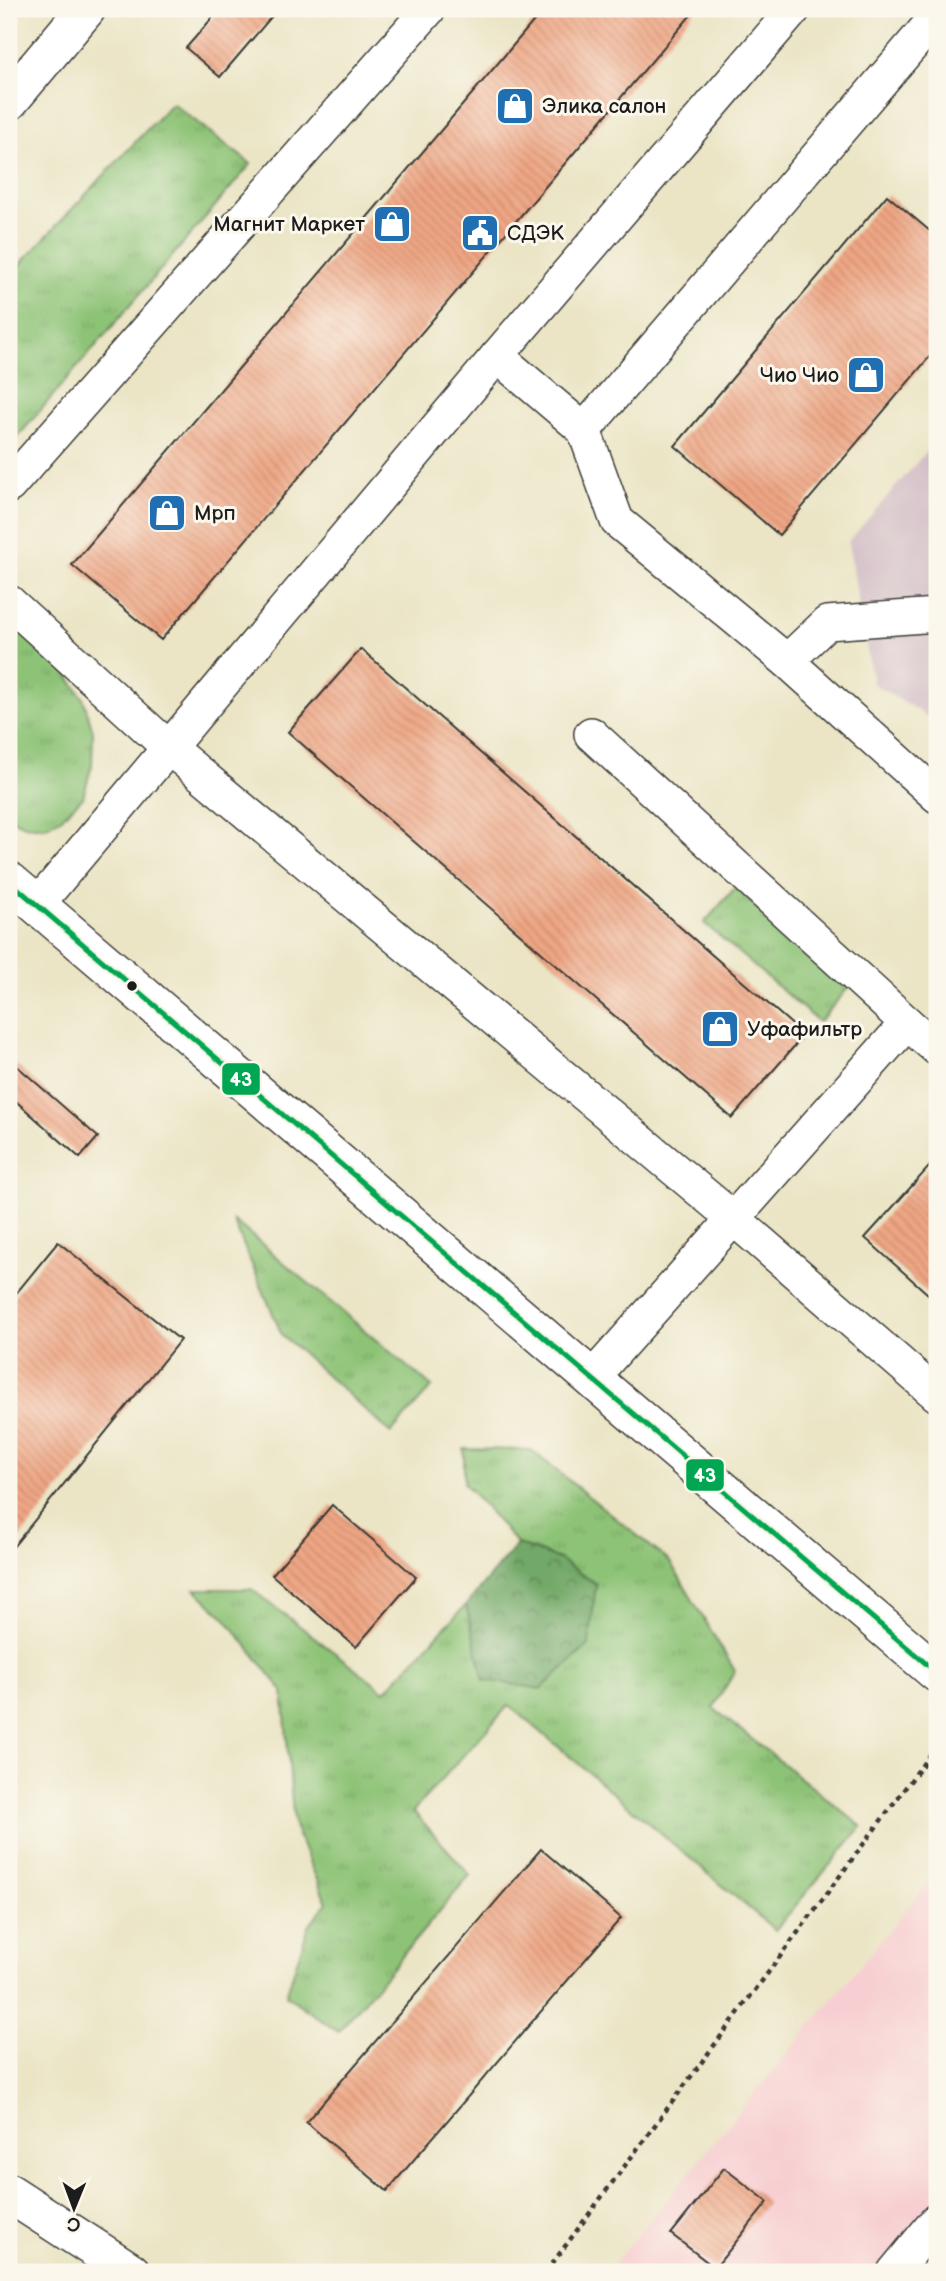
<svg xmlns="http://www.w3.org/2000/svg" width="946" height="2281" font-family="'Balsamiq Sans',sans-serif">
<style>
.built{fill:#f7cfd2}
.industrial{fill:#d2bdc6}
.grass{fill:url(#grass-tufts);stroke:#547049;stroke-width:2}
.forest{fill:url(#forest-crowns);stroke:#476242;stroke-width:2}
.building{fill:url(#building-back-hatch)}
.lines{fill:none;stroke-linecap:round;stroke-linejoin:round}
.lane-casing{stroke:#3b3a36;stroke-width:36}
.street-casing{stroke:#3b3a36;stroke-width:41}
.secondary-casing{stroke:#3b3a36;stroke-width:41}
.path{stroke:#3b3a36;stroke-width:4.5;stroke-dasharray:5 5;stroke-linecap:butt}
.lane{stroke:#fff;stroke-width:33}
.street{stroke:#fff;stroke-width:38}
.secondary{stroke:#fff;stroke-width:38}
.bus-1-casing{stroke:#fbf7ec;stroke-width:10}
.bus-1{stroke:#00a651;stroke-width:5}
.bus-dot{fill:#1c1c1c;stroke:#fbf7ec;stroke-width:2.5}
.labels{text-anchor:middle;stroke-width:6;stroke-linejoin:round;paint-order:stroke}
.poi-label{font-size:21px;fill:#1c1c1c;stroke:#fbf7ec;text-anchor:start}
.line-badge{stroke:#fbf7ec;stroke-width:2.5}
.badge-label{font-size:19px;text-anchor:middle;font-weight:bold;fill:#fff}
</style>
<defs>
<pattern id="grass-tufts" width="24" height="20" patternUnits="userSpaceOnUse" patternTransform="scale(1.75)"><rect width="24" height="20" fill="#8dc376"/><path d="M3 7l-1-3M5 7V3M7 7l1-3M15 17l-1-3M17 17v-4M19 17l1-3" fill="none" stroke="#79a766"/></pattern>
<pattern id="forest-crowns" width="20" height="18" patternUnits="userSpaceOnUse" patternTransform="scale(1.75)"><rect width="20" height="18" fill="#72a967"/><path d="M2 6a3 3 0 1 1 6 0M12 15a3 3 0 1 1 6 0" fill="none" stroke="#5d8954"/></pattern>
<pattern id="building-back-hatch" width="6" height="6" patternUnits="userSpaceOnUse" patternTransform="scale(1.75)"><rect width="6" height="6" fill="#eea684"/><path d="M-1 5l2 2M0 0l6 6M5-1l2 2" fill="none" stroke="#cc8e71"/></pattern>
</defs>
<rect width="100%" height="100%" fill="#fbf7ec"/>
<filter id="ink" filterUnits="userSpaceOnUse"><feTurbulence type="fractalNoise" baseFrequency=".0143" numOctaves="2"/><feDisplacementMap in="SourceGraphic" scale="14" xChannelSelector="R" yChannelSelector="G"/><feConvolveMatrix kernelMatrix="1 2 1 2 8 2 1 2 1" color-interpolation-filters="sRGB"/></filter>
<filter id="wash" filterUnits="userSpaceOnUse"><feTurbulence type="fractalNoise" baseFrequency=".00686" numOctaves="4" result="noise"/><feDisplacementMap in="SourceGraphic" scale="28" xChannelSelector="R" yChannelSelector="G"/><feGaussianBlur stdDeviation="1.57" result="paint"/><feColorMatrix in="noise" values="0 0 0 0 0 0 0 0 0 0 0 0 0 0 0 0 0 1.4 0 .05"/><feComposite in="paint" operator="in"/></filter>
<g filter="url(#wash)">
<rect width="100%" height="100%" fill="#ebe5c6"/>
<polygon class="built" points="937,1872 937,2272 607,2272"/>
<polygon class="industrial" points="937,439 937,722 873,684 848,542"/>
<g class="grass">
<polygon points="172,103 251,164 9,447 9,276"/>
<polygon points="9,618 62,667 83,698 93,731 92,765 83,797 62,817 45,827 25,825 9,818"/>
<polygon points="735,888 849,987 819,1022 704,923"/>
<polygon points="233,1220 432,1387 391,1433 282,1335"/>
<polygon points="464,1449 531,1450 670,1562 735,1671 713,1708 862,1827 775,1930 509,1705 413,1811 470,1875 338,2032 286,1995 309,1925 327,1903 294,1826 283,1691 225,1618 195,1589 251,1589 385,1691 466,1605 484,1680 559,1559 517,1544 464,1483"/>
</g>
<polygon class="forest" points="517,1544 559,1559 596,1584 589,1645 541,1689 484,1680 466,1605"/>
<g id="blocks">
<g class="building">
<polygon points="220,9 278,9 220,77 186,48"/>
<polygon points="544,9 696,9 161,640 72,565"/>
<polygon points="887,195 937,237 937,348 779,535 675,446"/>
<polygon points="361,649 804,1035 732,1118 288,732"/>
<polygon points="9,1059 98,1137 80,1158 9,1095"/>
<polygon points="937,1158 937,1302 865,1238"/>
<polygon points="58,1242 180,1340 9,1552 9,1302"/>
<polygon points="332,1505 416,1577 356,1647 272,1575"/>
<polygon points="541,1849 621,1918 387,2191 306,2122"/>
<polygon points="724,2168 768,2202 715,2268 671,2234"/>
</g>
</g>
</g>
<g filter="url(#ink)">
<use href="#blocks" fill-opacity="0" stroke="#3b3a36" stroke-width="2"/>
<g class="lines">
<defs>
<g id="lane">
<polyline points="497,356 584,430 617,521 787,661 937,796"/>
<polyline points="584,430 937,16"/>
<polyline points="9,486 429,9"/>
<polyline points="9,602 169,748 734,1219 937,1395"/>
<polyline points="787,661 827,623 937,615"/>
<polyline points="591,734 907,1023 591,1379"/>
<polyline points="37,905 497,356 794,9"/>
<polyline points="907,1023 937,1049"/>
<polyline points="894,2272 937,2220"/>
</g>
<polyline id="street" points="9,2193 131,2272"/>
<g id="secondary">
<polyline points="9,101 86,9"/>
<polyline points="9,881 937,1673"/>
</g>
</defs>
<use href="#lane" class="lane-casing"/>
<use href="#street" class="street-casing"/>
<use href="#secondary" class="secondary-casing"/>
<polyline class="path" points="546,2272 937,1745"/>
<use href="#lane" class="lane"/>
<use href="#street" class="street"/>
<use href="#secondary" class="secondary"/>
<defs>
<polyline id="bus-1" points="9,881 937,1673"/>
</defs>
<use href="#bus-1" class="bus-1-casing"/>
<use href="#bus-1" class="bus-1"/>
</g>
</g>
<defs>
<symbol id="shop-square" viewBox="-11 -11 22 22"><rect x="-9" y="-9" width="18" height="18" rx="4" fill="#1f6fb2" stroke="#fbf7ec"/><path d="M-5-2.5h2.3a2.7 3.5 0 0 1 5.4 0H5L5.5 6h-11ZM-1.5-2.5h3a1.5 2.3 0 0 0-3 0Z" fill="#fff"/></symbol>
<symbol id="civic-square" viewBox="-11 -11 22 22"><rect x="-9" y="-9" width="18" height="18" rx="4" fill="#1f6fb2" stroke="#fbf7ec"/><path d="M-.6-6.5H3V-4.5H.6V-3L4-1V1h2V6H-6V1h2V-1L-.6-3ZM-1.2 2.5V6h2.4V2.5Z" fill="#fff"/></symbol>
</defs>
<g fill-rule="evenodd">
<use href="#shop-square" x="493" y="84" width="44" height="44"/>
<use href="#shop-square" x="370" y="202" width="44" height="44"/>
<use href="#civic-square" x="458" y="211" width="44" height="44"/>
<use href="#shop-square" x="844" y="353" width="44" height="44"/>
<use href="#shop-square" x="145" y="491" width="44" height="44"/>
<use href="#shop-square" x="698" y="1007" width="44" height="44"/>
</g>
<circle class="bus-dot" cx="132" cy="986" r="6"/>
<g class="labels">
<g class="poi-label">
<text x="542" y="113">Элика салон</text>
<text x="365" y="231" text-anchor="end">Магнит Маркет</text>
<text x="507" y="240">СДЭК</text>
<text x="839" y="382" text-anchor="end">Чио Чио</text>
<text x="194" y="520">Мрп</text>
<text x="747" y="1036">Уфафильтр</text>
</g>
</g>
<g class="line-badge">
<rect x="221" y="1062" width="40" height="34" rx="7" fill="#00a651"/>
<rect x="685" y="1458" width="40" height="34" rx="7" fill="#00a651"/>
</g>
<g class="badge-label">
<text x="241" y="1086">43</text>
<text x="705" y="1482">43</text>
</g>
<rect width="946" height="2281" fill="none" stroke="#fbf7ec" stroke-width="35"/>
<g transform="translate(74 2208) rotate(181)" stroke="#fbf7ec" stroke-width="5" paint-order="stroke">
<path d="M0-5L12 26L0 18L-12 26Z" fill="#1c1c1c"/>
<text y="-10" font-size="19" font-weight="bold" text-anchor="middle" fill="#1c1c1c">С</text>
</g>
</svg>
